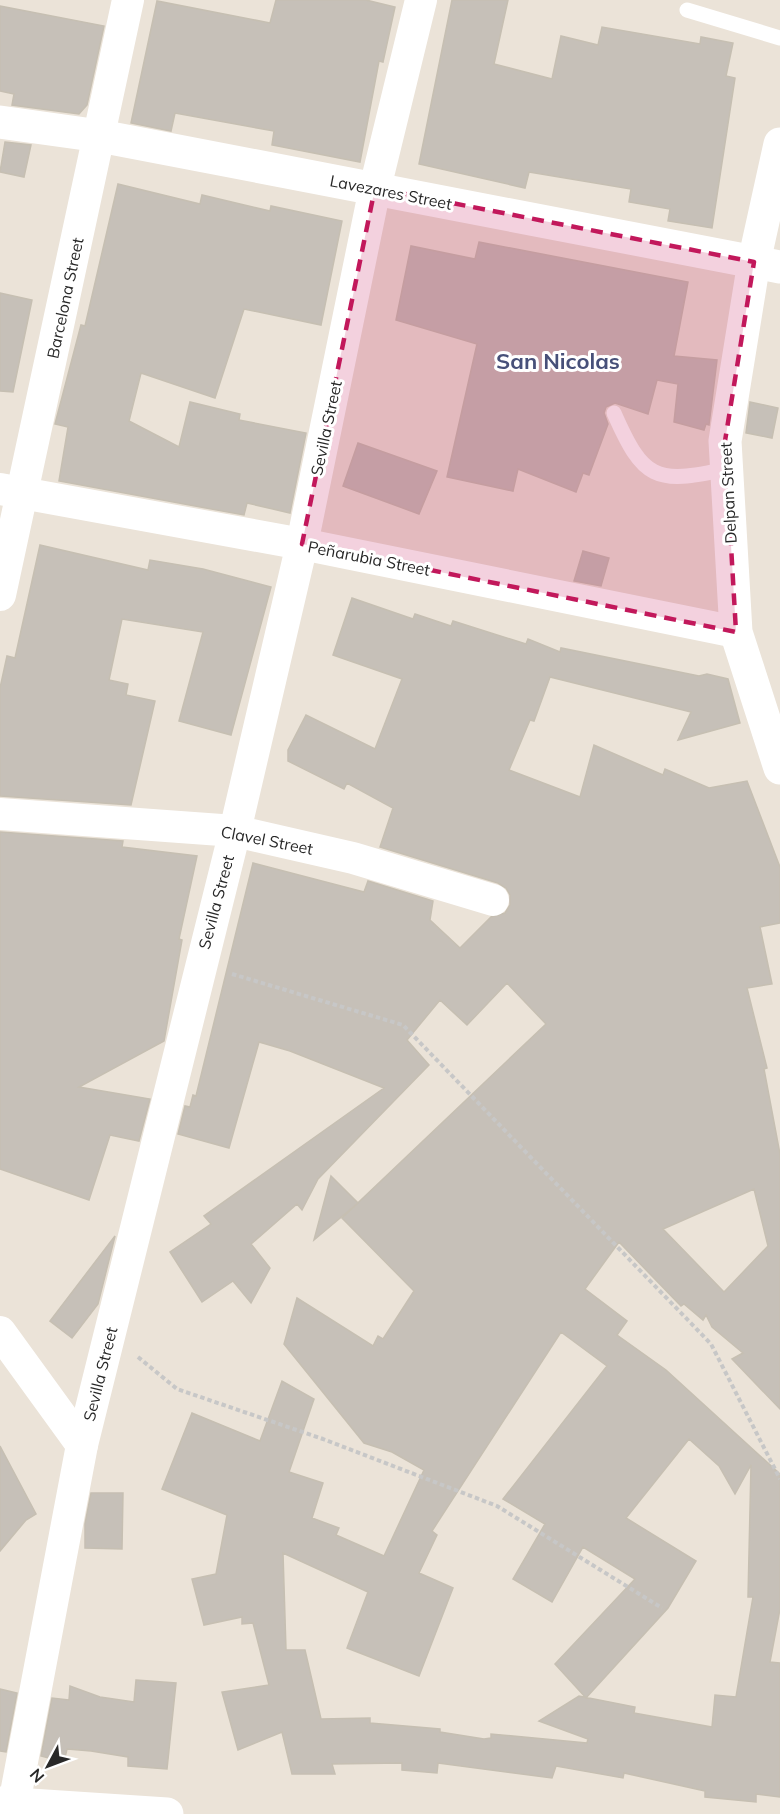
<svg xmlns="http://www.w3.org/2000/svg" width="780" height="1814" font-family="Mulish,sans-serif">
<style>
.building{fill:#c6c0b8;stroke:#c6bfb2;stroke-width:1.5;fill-rule:evenodd}
.lines{fill:none;stroke-linecap:round;stroke-linejoin:round}
.path{stroke:#c7c7c7;stroke-width:4;stroke-dasharray:4.5 3;stroke-linecap:butt}
.service{stroke:#fff;stroke-width:15}
.minor{stroke:#fff;stroke-width:32}
.tertiary{stroke:#fff;stroke-width:33}
.secondary{stroke:#fff;stroke-width:33}
.marked{fill:#c2185b;fill-opacity:0.2;stroke:#c2185b;stroke-width:4.5;stroke-dasharray:12 8;stroke-linejoin:round}
.labels{text-anchor:middle;stroke-width:6;stroke-linejoin:round;paint-order:stroke}
.street-label{font-size:16px;fill:#282828;stroke:#fff}
.district-label{font-size:22px;font-weight:bold;fill:#475079;stroke:#fff}
</style>
<rect width="100%" height="100%" fill="#ebe3d8"/>
<g class="building">
<polygon points="276,0 366,0 395,7 383,62 379,61 360,162 272,145 274,131 175,113 171,131 131,123 157,1 270,23"/>
<polygon points="452,0 508,0 494,64 552,79 561,36 598,45 602,27 700,44 701,37 733,43 726,76 735,78 712,228 668,221 670,209 629,202 631,189 529,172 525,188 419,164"/>
<polygon points="0,6 104,26 87,105 79,114 12,105 14,94 0,91"/>
<polygon points="5,142 31,145 24,177 0,172"/>
<polygon points="118,184 200,204 202,195 270,211 271,206 342,221 321,325 244,309 215,398 141,373 129,421 179,447 190,402 240,414 239,420 306,433 290,513 247,503 244,515 59,481 68,427 55,424 81,325 85,326"/>
<polygon points="479,242 688,282 674,356 717,360 709,425 706,424 704,430 674,422 678,384 657,380 648,414 615,403 606,407 604,413 608,424 589,475 583,473 576,492 518,469 513,491 447,477 477,344 396,320 411,246 475,259"/>
<polygon points="0,293 32,300 13,392 0,391"/>
<polygon points="750,402 778,408 772,438 746,433"/>
<polygon points="358,443 437,471 419,514 343,486"/>
<polygon points="40,545 148,570 150,560 203,569 271,587 231,735 179,721 203,632 122,619 109,680 128,684 126,695 155,701 131,805 0,796 0,688 7,656 15,658"/>
<polygon points="583,551 609,558 601,586 574,581"/>
<path d="M352 598 413 619 415 614 451 626 453 621 526 644 528 639 560 652 561 648 699 676 707 674 728 679 740 723 678 740 691 712 550 677 534 721 530 720 509 770 580 797 594 745 663 775 665 769 709 788 747 781 780 867V923L760 927 772 984 747 988 767 1068 764 1069 780 1154V1409L732 1359 743 1353 712 1327 706 1315 703 1320 684 1304 681 1306 619 1242 585 1289 627 1321 617 1335 666 1370 780 1474V1609L770 1662 780 1663V1797L756 1794V1802L705 1797V1791L624 1773 623 1778 556 1766 552 1778 438 1763 437 1773 402 1770V1763L332 1764 335 1774H292L282 1732 238 1750 222 1692 269 1685 253 1623 242 1624V1617L204 1625 192 1579 216 1574 227 1515 162 1489 192 1413 260 1441 282 1381 314 1399 289 1472 323 1483 312 1518 339 1528 336 1535 384 1556 424 1470 392 1452 364 1443 284 1344 297 1298 373 1346 378 1336 383 1339 414 1291 342 1218 546 1024 507 983 467 1025 440 1000 407 1040 429 1065 318 1179 302 1210 297 1204 251 1244 270 1268 251 1303 233 1281 202 1302 170 1252 211 1224 204 1216 384 1088 290 1051 259 1042 229 1148 178 1134 185 1106 190 1107 193 1095 196 1096 253 863 364 892 368 881 433 901 430 920 460 948 491 917 505 913 510 905V895L506 888 498 883 380 847 393 808 347 783 344 789 288 761V750L306 715 375 749 402 679 333 655ZM754 1189 768 1246 724 1292 663 1229ZM561 1332 607 1366 503 1499 545 1524 513 1579 552 1602 583 1547 635 1579 555 1664 586 1698 668 1608 696 1561 626 1518 689 1439 719 1466 735 1494 751 1465 748 1597H753L736 1697 715 1695 712 1727 634 1713 635 1707 579 1696 539 1721 588 1739 587 1743 491 1734V1738L484 1739 440 1732V1729L370 1723V1718L321 1719 305 1650H286L283 1553 368 1592 347 1648 419 1676 453 1588 419 1573 437 1535 432 1531Z"/>
<polygon points="0,832 123,841 122,847 197,856 179,939 182,940 164,1041 79,1087 150,1099 139,1141 110,1135 89,1200 0,1169"/>
<polygon points="331,1176 358,1203 314,1240"/>
<polygon points="115,1236 98,1304 72,1338 50,1321"/>
<polygon points="0,1446 36,1514 26,1520 0,1551"/>
<polygon points="91,1493 123,1493 122,1549 85,1548 85,1524"/>
<polygon points="136,1680 176,1683 167,1769 128,1766 128,1757 91,1751 67,1749 64,1762 41,1756 52,1698 69,1700 70,1686 100,1697 134,1702"/>
<polygon points="0,1689 17,1693 6,1752 0,1751"/>
</g>
<g class="lines">
<g class="path">
<polyline points="232,974 403,1025 711,1344 780,1479"/>
<polyline points="138,1357 177,1389 323,1439 497,1506 662,1608"/>
</g>
<g class="service">
<polyline points="687,10 780,38"/>
<path d="M614 413C643 479 655 485 726 469"/>
</g>
<g class="minor">
<polyline points="0,489 302,544 736,632"/>
<polyline points="0,595 128,0"/>
<polyline points="0,814 235,831 353,858 493,900"/>
<polyline points="0,1332 82,1445"/>
<polyline points="14,1804 82,1445 235,831 302,544 375,188 421,0"/>
</g>
<g class="tertiary">
<polyline points="0,122 100,136 780,267"/>
<polyline points="780,144 754,262 725,441 736,632 780,768"/>
</g>
<polyline class="secondary" points="0,1803 167,1814"/>
</g>
<path class="marked" d="M375 188 754 262 725 441 736 632 302 544Z"/>
<g class="labels">
<g class="street-label">
<text transform="translate(391 192) rotate(11)" y="6">Lavezares Street</text>
<text transform="translate(65 298) rotate(-78)" y="6">Barcelona Street</text>
<text transform="translate(326 428) rotate(-78)" y="6">Sevilla Street</text>
<text transform="translate(728 493) rotate(-93)" y="6">Delpan Street</text>
<text transform="translate(369 558) rotate(11)" y="6">Peñarubia Street</text>
<text transform="translate(267 840) rotate(11)" y="6">Clavel Street</text>
<text transform="translate(216 902) rotate(-75)" y="6">Sevilla Street</text>
<text transform="translate(100 1374) rotate(-76)" y="6">Sevilla Street</text>
</g>
<g class="district-label">
<text x="558" y="369">San Nicolas</text>
</g>
</g>
<g transform="translate(48 1766) rotate(229)" stroke="#ffffff" stroke-width="4.5" paint-order="stroke">
<path d="M0-4.5L10 22L0 15L-10 22Z" fill="#282828"/>
<text y="-9" font-size="16" font-weight="bold" text-anchor="middle" fill="#282828">N</text>
</g>
</svg>
